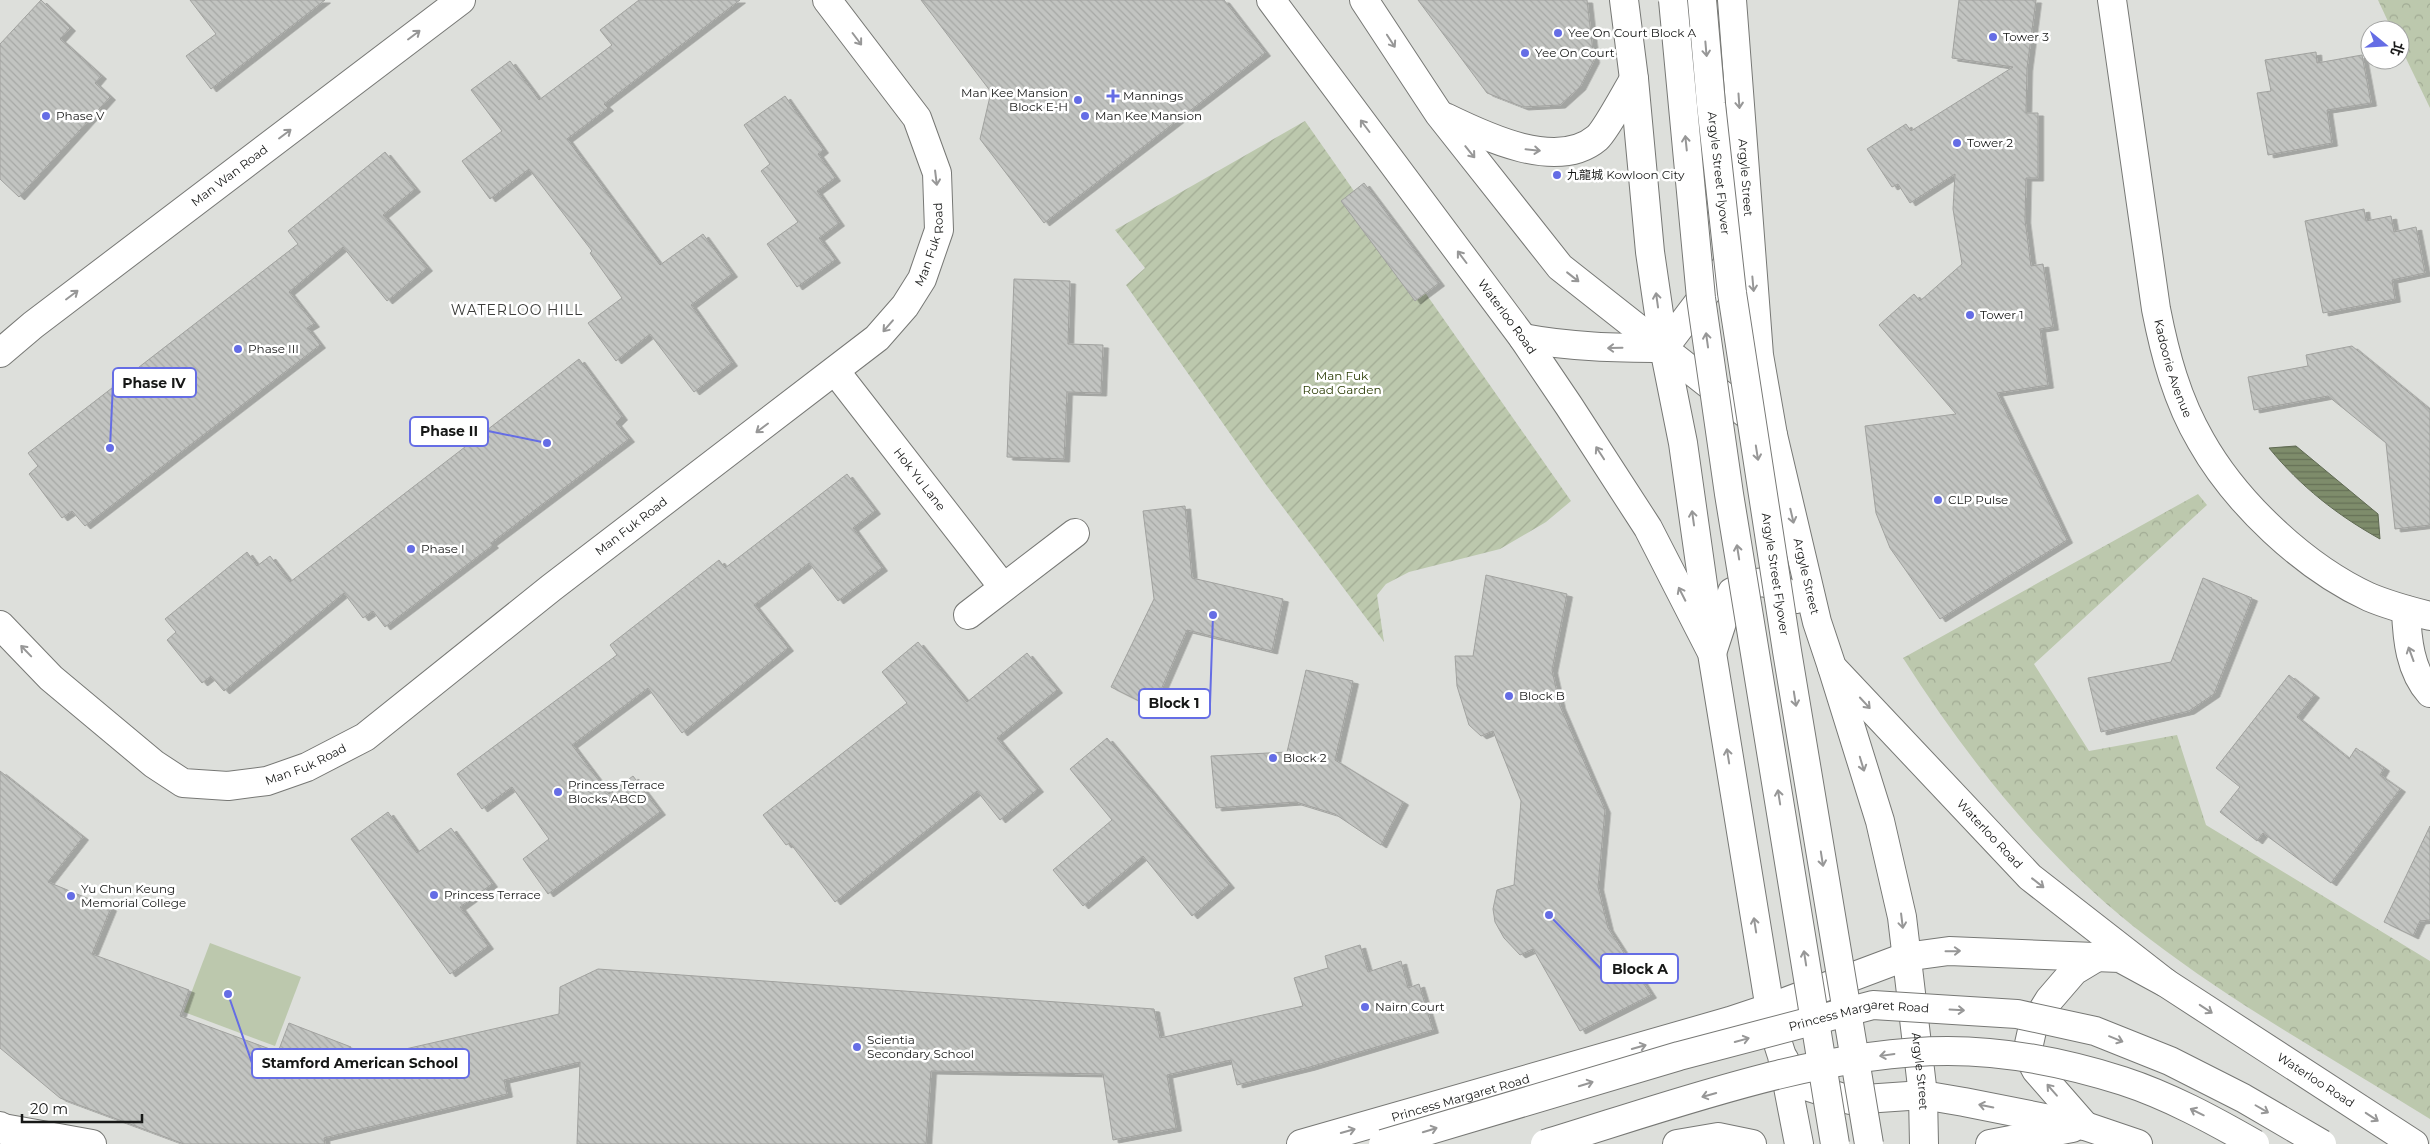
<svg xmlns="http://www.w3.org/2000/svg" width="2430" height="1144" font-family="Montserrat,'Noto Sans TC',sans-serif">
<style>
.forest{fill:url(#forest-crowns)}
.garden{fill:url(#garden-furrows)}
.pitch{fill:#bcc8ad}
.water{fill:url(#water-rules);stroke:#5f6952}
.building{fill:url(#building-back-hatch);stroke:#a1a29f;filter:url(#shadow)}
.lines{fill:none;stroke-linecap:round;stroke-linejoin:round}
.street-casing{stroke:#777875;stroke-width:30}
.secondary-casing{stroke:#777875;stroke-width:30}
.primary-casing{stroke:#777875;stroke-width:30}
.highway-casing{stroke:#777875;stroke-width:30}
.street{stroke:#fff;stroke-width:28}
.secondary{stroke:#fff;stroke-width:28}
.primary{stroke:#fff;stroke-width:28}
.highway{stroke:#fff;stroke-width:28}
.primary-bridge-casing{stroke:#777875;stroke-width:30;stroke-linecap:butt}
.highway-bridge-casing{stroke:#777875;stroke-width:30;stroke-linecap:butt}
.primary-bridge{stroke:#fff;stroke-width:28}
.highway-bridge{stroke:#fff;stroke-width:28}
.oneway{stroke:#979797}
.poi-dot{fill:#656de5;stroke:#fff;stroke-width:2}
.labels{text-anchor:middle;stroke-width:5;stroke-linejoin:round;paint-order:stroke}
.poi-label{font-size:12px;fill:#171817;stroke:#fff;text-anchor:start}
.street-label{font-size:12px;fill:#171817;stroke:#fff}
.park-label{font-size:12px;fill:#2a3c04;stroke:#fff}
.neighbourhood-label{font-size:14px;letter-spacing:1px;fill:#3b3c39;stroke:#fff}
.leader{fill:none;stroke:#656de5;stroke-width:2}
.callout-dot{fill:#656de5;stroke:#fff;stroke-width:2}
.callout{fill:#fff;stroke:#656de5;stroke-width:2}
.callout-label{font-size:14px;text-anchor:middle;font-weight:bold;fill:#171817}
</style>
<defs>
<pattern id="forest-crowns" width="20" height="18" patternUnits="userSpaceOnUse" patternTransform="scale(1.25)"><rect width="20" height="18" fill="#bcc8ad"/><path d="M2 6a3 3 0 1 1 6 0M12 15a3 3 0 1 1 6 0" fill="none" stroke="#a1ab94"/></pattern>
<pattern id="garden-furrows" width="10" height="10" patternUnits="userSpaceOnUse" patternTransform="scale(1.25)"><rect width="10" height="10" fill="#bcc8ad"/><path d="M-1 1l2-2M0 10L10 0M9 11l2-2" fill="none" stroke="#a1ab94"/></pattern>
<pattern id="water-rules" width="6" height="5" patternUnits="userSpaceOnUse" patternTransform="scale(1.25)"><rect width="6" height="5" fill="#7e8c6b"/><path d="M0 2.5h6" fill="none" stroke="#667157"/></pattern>
<pattern id="building-back-hatch" width="6" height="6" patternUnits="userSpaceOnUse" patternTransform="scale(1.25)"><rect width="6" height="6" fill="#c2c4c1"/><path d="M-1 5l2 2M0 0l6 6M5-1l2 2" fill="none" stroke="#a6a8a5"/></pattern>
<filter id="shadow"><feDropShadow dx="5.5" dy="3" stdDeviation="0" flood-color="#0004"/></filter>
</defs>
<rect width="100%" height="100%" fill="#dddfdb"/>
<g class="forest">
<polygon points="2378,0 2430,0 2430,108 2400,46 2400,30 2392,30"/>
<path d="M2198 494 2207 505 2034 664 2089 751 2177 735 2206 825 2430 961V1119C2330 1057 2225 999 2133 926 2040 851 1967 758 1903 658Z"/>
</g>
<polygon class="garden" points="1305,121 1571,501 1546,522 1500,549 1409,572 1386,584 1377,595 1384,642 1264,482 1126,285 1145,268 1115,230"/>
<polygon class="pitch" points="210,943 301,977 275,1046 184,1012"/>
<path class="water" d="M2296 446 2378 514 2380 539C2337 515 2301 487 2269 448Z"/>
<g class="building">
<polygon points="41,0 70,28 60,39 101,76 95,83 110,97 19,197 0,179 0,44"/>
<polygon points="190,0 325,0 211,89 186,56 216,34"/>
<polygon points="639,0 740,0 604,104 608,108 567,139 660,265 703,234 732,274 691,305 732,363 694,392 650,334 616,361 588,323 622,298 590,253 592,251 529,169 490,199 462,161 502,131 471,90 510,61 539,100 612,45 600,30"/>
<polygon points="921,0 1224,0 1265,53 1044,223 980,139 991,92"/>
<polygon points="1418,0 1587,0 1594,60 1580,87 1560,105 1523,107 1487,93"/>
<polygon points="1959,0 2036,0 2027,68 2026,113 2038,113 2038,178 2026,178 2025,220 2031,266 2043,264 2053,327 2040,329 2048,385 1997,393 2067,540 1940,619 1890,548 1876,513 1865,426 1956,414 1879,325 1914,294 1920,301 1962,264 1953,209 1955,174 1910,203 1898,184 1892,187 1867,149 1906,124 1911,131 2013,67 1952,58"/>
<polygon points="2316,52 2317,63 2362,55 2371,103 2327,110 2332,143 2268,155 2257,93 2271,91 2265,60"/>
<polygon points="785,96 823,150 818,154 835,178 817,191 839,223 819,238 835,260 797,287 767,244 798,222 761,171 770,164 744,125"/>
<polygon points="385,152 415,189 383,215 427,268 387,301 343,247 289,292 314,324 307,328 320,345 85,526 72,511 62,518 29,474 38,466 28,453 298,244 288,231"/>
<polygon points="1364,183 1439,283 1415,301 1341,201"/>
<polygon points="2364,209 2366,221 2391,216 2394,232 2416,227 2425,273 2392,280 2395,299 2323,313 2305,221"/>
<polygon points="1014,279 1070,281 1068,344 1103,345 1101,393 1067,392 1064,459 1007,457"/>
<polygon points="2352,346 2430,410 2430,525 2395,529 2386,443 2328,396 2254,410 2248,377 2308,366 2306,355"/>
<polygon points="579,359 622,417 616,423 629,439 491,543 493,545 385,627 373,611 363,618 344,593 224,691 211,676 202,683 167,640 176,632 165,619 247,552 257,566 270,556 290,582"/>
<polygon points="847,474 875,511 853,528 882,568 838,601 809,563 754,605 788,648 682,733 648,688 572,745 609,794 633,776 660,812 548,894 523,859 549,839 512,787 482,809 457,774 617,655 610,645 719,560 725,568"/>
<polygon points="1185,506 1192,578 1283,599 1272,651 1187,630 1153,708 1111,687 1154,599 1143,511"/>
<polygon points="1486,575 1567,594 1552,670 1560,706 1605,810 1598,887 1608,928 1651,995 1580,1031 1533,949 1520,955 1504,938 1495,922 1493,909 1497,890 1514,885 1521,801 1493,731 1481,736 1469,725 1457,686 1455,656 1473,656"/>
<polygon points="2203,578 2252,598 2214,694 2189,711 2101,732 2088,678 2171,662"/>
<polygon points="918,642 967,702 1027,653 1057,690 997,738 1038,789 1000,820 977,791 835,902 790,843 786,845 763,815 907,703 882,672"/>
<polygon points="1306,670 1353,681 1335,760 1403,802 1381,845 1335,814 1296,802 1216,808 1211,756 1287,752"/>
<polygon points="2289,675 2314,695 2297,717 2349,759 2356,748 2384,768 2380,775 2400,789 2331,883 2263,833 2257,841 2220,812 2240,787 2216,768"/>
<polygon points="1107,738 1229,885 1192,916 1143,856 1083,906 1053,870 1112,820 1070,769"/>
<polygon points="0,771 83,837 48,882 111,908 92,954 189,990 180,1016 278,1052 289,1023 351,1047 322,1068 559,1014 560,987 598,969 1154,1009 1160,1038 1303,1006 1294,978 1328,968 1325,956 1360,945 1368,972 1401,961 1408,988 1419,984 1433,1030 1310,1067 1237,1085 1231,1060 1167,1075 1176,1128 1113,1140 1103,1074 931,1071 926,1144 577,1144 580,1062 504,1080 507,1094 332,1136 324,1138 325,1144 184,1144 60,1098 0,1048"/>
<polygon points="388,812 417,853 451,828 492,884 460,907 488,946 450,974 351,839"/>
<polygon points="2430,826 2430,920 2420,921 2413,936 2384,922"/>
</g>
<g class="lines">
<defs>
<g id="street">
<path id="s1" d="M2112 0 2156 309C2165 355 2177 400 2201 441 2236 503 2304 567 2369 597 2388 605 2410 611 2430 616"/>
<path id="s2" d="M0 353 33 325 461 0"/>
<path id="s3" d="M836 372 1003 587"/>
<path d="M2406 610C2407 639 2410 671 2430 693"/>
<polyline points="968,615 1075,533"/>
<path id="s4" d="M0 625 51 678 154 764 183 783 228 786 267 781 307 767 365 737 551 588 877 338 905 306 922 279 939 230 937 173 917 118 827 0"/>
</g>
<g id="secondary">
<polyline points="1624,0 1634,79 1650,252 1664,348 1683,443 1712,649"/>
<path id="s5" d="M1732 0 1759 355 1773 435"/>
<path id="s6" d="M1832 667 1880 821 1902 917 1923 1095 1924 1144"/>
</g>
<g id="primary">
<path id="s7" d="M1271 0 1523 338 1569 406 1648 528 1712 653 1773 1028 1782 1056 1799 1144"/>
<path id="s8" d="M1364 0 1439 114 1560 267 1773 435 1817 622 1832 667 2030 877 2166 983"/>
<path d="M1445 117C1484 136 1557 172 1597 138 1606 130 1626 92 1634 79"/>
<path d="M1523 338C1570 347 1616 348 1664 348"/>
<polyline points="1664,348 1749,236"/>
<path d="M1712 653 1732 592C1763 577 1767 580 1796 599"/>
<polyline points="1784,1059 1796,1083 1850,1100 1923,1095 1964,1102 2085,1126 2138,1144"/>
<polyline points="2085,1126 2036,1070 2027,1053 2033,1026 2049,1000 2074,971 2099,956"/>
<polyline points="3,1128 92,1144"/>
<path id="s9" d="M1301 1144 1730 1021 1769 1008 1905 957 1949 951 2120 958 2166 983 2414 1144"/>
<polyline points="1677,1144 1718,1137 1752,1144"/>
<polyline points="1990,1144 2072,1128"/>
</g>
<polyline id="highway" points="0,1126 24,1144"/>
</defs>
<use href="#street" class="street-casing"/>
<use href="#secondary" class="secondary-casing"/>
<use href="#primary" class="primary-casing"/>
<use href="#highway" class="highway-casing"/>
<use href="#street" class="street"/>
<use href="#secondary" class="secondary"/>
<use href="#primary" class="primary"/>
<use href="#highway" class="highway"/>
<defs>
<g id="primary-bridge">
<polyline points="1673,0 1701,298 1729,494 1835,1144"/>
<path id="s10" d="M1702 0 1711 104 1732 293 1787 651 1869 1144"/>
</g>
<g id="highway-bridge">
<path id="s11" d="M1383 1144 1679 1056 1873 1005 2017 1014 2095 1031 2170 1061 2243 1098 2322 1144"/>
<path d="M1545 1144C1670 1106 1818 1051 1948 1051 2007 1051 2066 1063 2123 1081 2169 1096 2213 1120 2255 1144"/>
</g>
</defs>
<use href="#primary-bridge" class="primary-bridge-casing"/>
<use href="#highway-bridge" class="highway-bridge-casing"/>
<use href="#primary-bridge" class="primary-bridge"/>
<use href="#highway-bridge" class="highway-bridge"/>
</g>
<defs><path id="oneway-shaft" d="M-6 0H5M1.5-3L5.5 0L1.5 3" fill="none" stroke-width="1.6" stroke-linecap="round" stroke-linejoin="round" transform="scale(1.25)"/></defs>
<g class="oneway">
<use href="#oneway-shaft" transform="translate(414 35) rotate(-37)"/>
<use href="#oneway-shaft" transform="translate(857 39) rotate(53)"/>
<use href="#oneway-shaft" transform="translate(1391 41) rotate(57)"/>
<use href="#oneway-shaft" transform="translate(1706 49) rotate(85)"/>
<use href="#oneway-shaft" transform="translate(1739 101) rotate(86)"/>
<use href="#oneway-shaft" transform="translate(1365 126) rotate(-127)"/>
<use href="#oneway-shaft" transform="translate(285 134) rotate(-37)"/>
<use href="#oneway-shaft" transform="translate(1686 143) rotate(-96)"/>
<use href="#oneway-shaft" transform="translate(1533 150) rotate(6)"/>
<use href="#oneway-shaft" transform="translate(1470 152) rotate(51)"/>
<use href="#oneway-shaft" transform="translate(936 178) rotate(83)"/>
<use href="#oneway-shaft" transform="translate(1462 257) rotate(-127)"/>
<use href="#oneway-shaft" transform="translate(1573 277) rotate(38)"/>
<use href="#oneway-shaft" transform="translate(1753 284) rotate(85)"/>
<use href="#oneway-shaft" transform="translate(72 295) rotate(-37)"/>
<use href="#oneway-shaft" transform="translate(1657 300) rotate(-98)"/>
<use href="#oneway-shaft" transform="translate(888 326) rotate(131)"/>
<use href="#oneway-shaft" transform="translate(1707 340) rotate(-98)"/>
<use href="#oneway-shaft" transform="translate(1615 348) rotate(179)"/>
<use href="#oneway-shaft" transform="translate(762 428) rotate(143)"/>
<use href="#oneway-shaft" transform="translate(1600 453) rotate(-123)"/>
<use href="#oneway-shaft" transform="translate(1757 453) rotate(81)"/>
<use href="#oneway-shaft" transform="translate(1792 516) rotate(77)"/>
<use href="#oneway-shaft" transform="translate(1693 518) rotate(-98)"/>
<use href="#oneway-shaft" transform="translate(1738 552) rotate(-99)"/>
<use href="#oneway-shaft" transform="translate(1682 594) rotate(-117)"/>
<use href="#oneway-shaft" transform="translate(26 651) rotate(-134)"/>
<use href="#oneway-shaft" transform="translate(2411 654) rotate(-110)"/>
<use href="#oneway-shaft" transform="translate(1795 699) rotate(81)"/>
<use href="#oneway-shaft" transform="translate(1865 703) rotate(47)"/>
<use href="#oneway-shaft" transform="translate(1728 756) rotate(-99)"/>
<use href="#oneway-shaft" transform="translate(1862 764) rotate(73)"/>
<use href="#oneway-shaft" transform="translate(1779 797) rotate(-99)"/>
<use href="#oneway-shaft" transform="translate(1822 859) rotate(81)"/>
<use href="#oneway-shaft" transform="translate(2038 883) rotate(38)"/>
<use href="#oneway-shaft" transform="translate(1902 921) rotate(83)"/>
<use href="#oneway-shaft" transform="translate(1755 925) rotate(-99)"/>
<use href="#oneway-shaft" transform="translate(1953 951) rotate(-1)"/>
<use href="#oneway-shaft" transform="translate(1805 958) rotate(-99)"/>
<use href="#oneway-shaft" transform="translate(2206 1009) rotate(33)"/>
<use href="#oneway-shaft" transform="translate(1957 1010) rotate(3)"/>
<use href="#oneway-shaft" transform="translate(2116 1039) rotate(22)"/>
<use href="#oneway-shaft" transform="translate(1742 1040) rotate(-15)"/>
<use href="#oneway-shaft" transform="translate(1639 1047) rotate(-16)"/>
<use href="#oneway-shaft" transform="translate(1887 1055) rotate(172)"/>
<use href="#oneway-shaft" transform="translate(1586 1084) rotate(-17)"/>
<use href="#oneway-shaft" transform="translate(2052 1090) rotate(-131)"/>
<use href="#oneway-shaft" transform="translate(1709 1095) rotate(164)"/>
<use href="#oneway-shaft" transform="translate(1986 1106) rotate(-169)"/>
<use href="#oneway-shaft" transform="translate(2262 1109) rotate(30)"/>
<use href="#oneway-shaft" transform="translate(2197 1112) rotate(-154)"/>
<use href="#oneway-shaft" transform="translate(2372 1117) rotate(33)"/>
<use href="#oneway-shaft" transform="translate(1430 1130) rotate(-17)"/>
<use href="#oneway-shaft" transform="translate(1348 1131) rotate(-16)"/>
</g>
<g class="poi-dot">
<circle cx="1558" cy="33" r="5"/>
<circle cx="1993" cy="37" r="5"/>
<circle cx="1525" cy="53" r="5"/>
<path d="M1110.5 88.5h5v5h5v5h-5v5h-5v-5h-5v-5h5z"/>
<circle cx="1078" cy="100" r="5"/>
<circle cx="46" cy="116" r="5"/>
<circle cx="1085" cy="116" r="5"/>
<circle cx="1957" cy="143" r="5"/>
<circle cx="1557" cy="175" r="5"/>
<circle cx="1970" cy="315" r="5"/>
<circle cx="238" cy="349" r="5"/>
<circle cx="1938" cy="500" r="5"/>
<circle cx="411" cy="549" r="5"/>
<circle cx="1509" cy="696" r="5"/>
<circle cx="1273" cy="758" r="5"/>
<circle cx="558" cy="792" r="5"/>
<circle cx="434" cy="895" r="5"/>
<circle cx="71" cy="896" r="5"/>
<circle cx="1365" cy="1007" r="5"/>
<circle cx="857" cy="1047" r="5"/>
</g>
<g class="labels">
<g class="poi-label">
<text x="1568" y="37">Yee On Court Block A</text>
<text x="2003" y="41">Tower 3</text>
<text x="1535" y="57">Yee On Court</text>
<text x="1068" y="97" text-anchor="end">Man Kee Mansion<tspan x="1068" dy="14">Block E-H</tspan></text>
<text x="1123" y="100">Mannings</text>
<text x="56" y="120">Phase V</text>
<text x="1095" y="120">Man Kee Mansion</text>
<text x="1967" y="147">Tower 2</text>
<text x="1567" y="179">九龍城 Kowloon City</text>
<text x="1980" y="319">Tower 1</text>
<text x="248" y="353">Phase III</text>
<text x="1948" y="504">CLP Pulse</text>
<text x="421" y="553">Phase I</text>
<text x="1519" y="700">Block B</text>
<text x="1283" y="762">Block 2</text>
<text x="568" y="789">Princess Terrace<tspan x="568" dy="14">Blocks ABCD</tspan></text>
<text x="81" y="893">Yu Chun Keung<tspan x="81" dy="14">Memorial College</tspan></text>
<text x="444" y="899">Princess Terrace</text>
<text x="1375" y="1011">Nairn Court</text>
<text x="867" y="1044">Scientia<tspan x="867" dy="14">Secondary School</tspan></text>
</g>
<g class="street-label">
<text dy="4" stroke="none"><textPath href="#s10" startOffset="174">Argyle Street Flyover</textPath></text>
<text dy="4" stroke="none"><textPath href="#s2" startOffset="290">Man Wan Road</textPath></text>
<text dy="4" stroke="none"><textPath href="#s5" startOffset="178">Argyle Street</textPath></text>
<text dy="4" stroke="none"><textPath href="#s4" startOffset="1194">Man Fuk Road</textPath></text>
<text dy="4" stroke="none"><textPath href="#s7" startOffset="395">Waterloo Road</textPath></text>
<text dy="4" stroke="none"><textPath href="#s1" startOffset="374">Kadoorie Avenue</textPath></text>
<text dy="4" stroke="none"><textPath href="#s3" startOffset="136">Hok Yu Lane</textPath></text>
<text dy="4" stroke="none"><textPath href="#s4" startOffset="774">Man Fuk Road</textPath></text>
<text dy="4" stroke="none"><textPath href="#s10" startOffset="579">Argyle Street Flyover</textPath></text>
<text dy="4" stroke="none"><textPath href="#s8" startOffset="748">Argyle Street</textPath></text>
<text dy="4" stroke="none"><textPath href="#s4" startOffset="369">Man Fuk Road</textPath></text>
<text dy="4" stroke="none"><textPath href="#s8" startOffset="1072">Waterloo Road</textPath></text>
<text dy="4" stroke="none"><textPath href="#s11" startOffset="494">Princess Margaret Road</textPath></text>
<text dy="4" stroke="none"><textPath href="#s6" startOffset="415">Argyle Street</textPath></text>
<text dy="4" stroke="none"><textPath href="#s9" startOffset="1079">Waterloo Road</textPath></text>
<text dy="4" stroke="none"><textPath href="#s9" startOffset="166">Princess Margaret Road</textPath></text>
</g>
<g class="park-label">
<text x="1342" y="380">Man Fuk<tspan x="1342" dy="14">Road Garden</tspan></text>
</g>
<g class="neighbourhood-label">
<text x="517" y="315">WATERLOO HILL</text>
</g>
</g>
<path class="leader" d="M110 448L113 383M547 443L488 431M1213 615L1210 704M1549 915L1601 969M228 994L252 1063"/>
<g class="callout-dot">
<circle cx="110" cy="448" r="5"/>
<circle cx="547" cy="443" r="5"/>
<circle cx="1213" cy="615" r="5"/>
<circle cx="1549" cy="915" r="5"/>
<circle cx="228" cy="994" r="5"/>
</g>
<g class="callout">
<rect x="113" y="368" width="83" height="29" rx="5"/>
<rect x="410" y="417" width="78" height="29" rx="5"/>
<rect x="1139" y="689" width="71" height="29" rx="5"/>
<rect x="1601" y="954" width="77" height="29" rx="5"/>
<rect x="252" y="1049" width="217" height="29" rx="5"/>
</g>
<g class="callout-label">
<text x="154" y="388">Phase IV</text>
<text x="449" y="436">Phase II</text>
<text x="1174" y="708">Block 1</text>
<text x="1640" y="974">Block A</text>
<text x="360" y="1068">Stamford American School</text>
</g>
<g transform="translate(2385 45) rotate(108)"><circle r="24" fill="#ffffff" stroke="#a2a3a2"/>
<path d="M0-4L9 19L0 12L-9 19Z" fill="#656de5"/>
<text y="-8" font-size="14" font-weight="bold" text-anchor="middle" fill="#171817">北</text>
</g>
<path d="M22 1114v8h120v-8" fill="none" stroke="#171817" stroke-width="2.5"/>
<text x="30" y="1114" font-size="15" fill="#171817" stroke="#ffffff" stroke-width="4" paint-order="stroke">20 m</text>
</svg>
